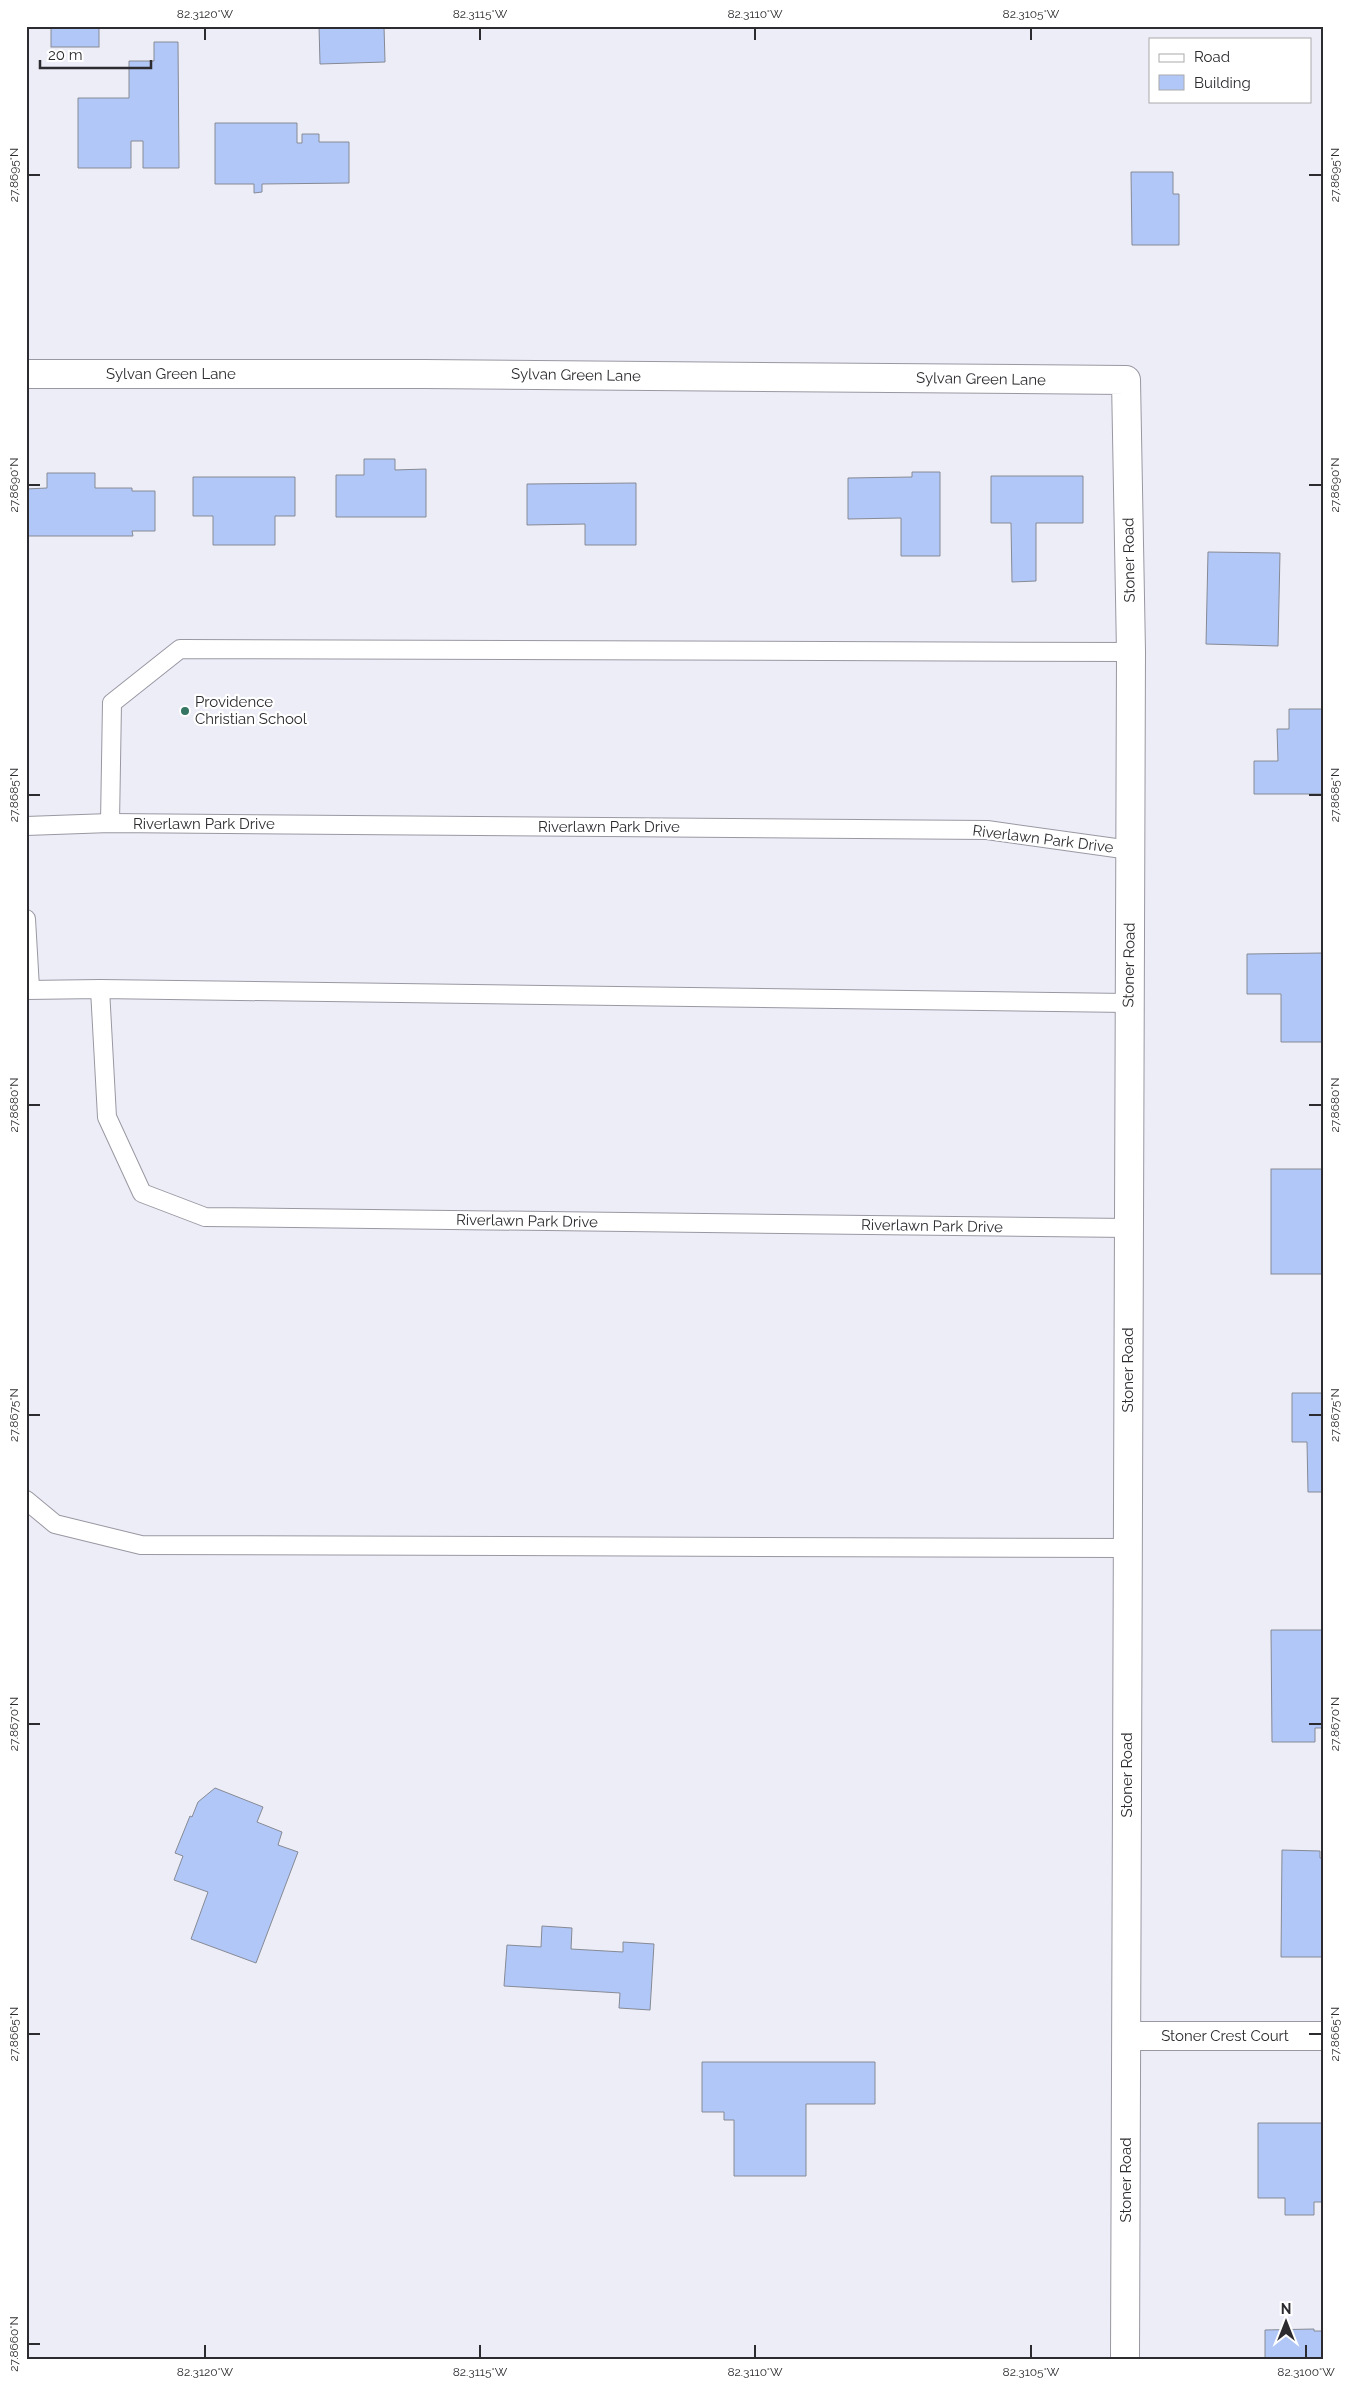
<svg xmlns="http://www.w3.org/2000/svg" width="1349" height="2385" font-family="Raleway,sans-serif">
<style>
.building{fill:#b1c7f8;stroke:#868a94}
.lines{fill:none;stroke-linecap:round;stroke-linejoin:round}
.service-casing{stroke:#9998a2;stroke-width:20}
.minor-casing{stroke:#9998a2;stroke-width:30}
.service{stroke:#fff;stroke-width:18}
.minor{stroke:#fff;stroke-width:28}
.ticks{fill:none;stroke:#2c2b2f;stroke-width:2}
.poi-dot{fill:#347563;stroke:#fff;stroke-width:2}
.labels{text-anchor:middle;stroke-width:4.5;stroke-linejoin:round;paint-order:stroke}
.street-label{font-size:15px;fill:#2c2b2f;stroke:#fff}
.poi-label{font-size:15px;fill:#2c2b2f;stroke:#fff;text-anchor:start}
.neatline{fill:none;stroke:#2c2b2f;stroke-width:2}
.ticks-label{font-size:12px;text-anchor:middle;fill:#2c2b2f}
</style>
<rect width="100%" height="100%" fill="#ededf8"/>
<g class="building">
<rect x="51" y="26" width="48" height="21"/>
<polygon points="319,26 384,26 385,62 320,64"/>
<polygon points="154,42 178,42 179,168 143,168 143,141 131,141 131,168 78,168 78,98 129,98 129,61 154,61"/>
<polygon points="215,123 297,123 297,143 302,143 302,134 319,134 319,142 349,142 349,183 262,184 262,192 254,193 254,184 215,184"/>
<polygon points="1131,172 1173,172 1173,194 1179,194 1179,245 1132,245"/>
<polygon points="364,459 395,459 395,470 426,469 426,517 336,517 336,475 364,475"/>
<polygon points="912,472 940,472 940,556 901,556 901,518 848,519 848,478 912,477"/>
<polygon points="47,473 95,473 95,488 132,488 132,491 155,491 155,531 132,531 133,536 26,536 26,489 47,488"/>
<polygon points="991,476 1083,476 1083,523 1036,523 1036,581 1012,582 1011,523 991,523"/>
<polygon points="193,477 295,477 295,516 275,516 275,545 213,545 213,516 193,516"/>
<polygon points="636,483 636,545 585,545 585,524 527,525 527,484"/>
<polygon points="1208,552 1280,553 1278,646 1206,644"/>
<polygon points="1289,709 1323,709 1323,794 1254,794 1254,761 1278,761 1277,729 1289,729"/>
<polygon points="1323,953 1323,1042 1281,1042 1281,994 1247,994 1247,954"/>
<rect x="1271" y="1169" width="52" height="105"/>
<polygon points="1292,1393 1323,1393 1323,1492 1308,1492 1307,1442 1292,1442"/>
<polygon points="1271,1630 1323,1630 1323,1728 1315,1728 1315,1742 1272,1742"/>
<polygon points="215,1788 263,1807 257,1822 282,1832 278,1845 298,1852 256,1963 191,1939 208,1892 174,1880 183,1856 175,1853 190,1816 192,1817 198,1802"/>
<polygon points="1282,1850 1320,1851 1320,1858 1323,1858 1323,1957 1281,1957"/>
<polygon points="542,1926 572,1928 571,1949 623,1952 623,1942 654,1944 650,2010 619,2008 620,1993 504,1986 507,1945 541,1947"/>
<polygon points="702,2062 875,2062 875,2104 806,2104 806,2176 734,2176 734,2120 724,2120 724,2112 702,2112"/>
<polygon points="1258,2123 1323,2123 1323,2202 1314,2202 1314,2215 1285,2215 1285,2198 1258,2198"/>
<polygon points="1314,2329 1314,2331 1323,2331 1323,2359 1265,2359 1265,2330"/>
</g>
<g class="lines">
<defs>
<g id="service">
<polyline points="110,823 112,703 180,649 1131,652"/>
<polyline points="26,826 110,823 987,830 1130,850"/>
<polyline points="26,919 30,988"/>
<polyline points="100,989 107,1117 142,1193 205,1217 1129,1228"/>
<polyline points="26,990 100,989 1128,1003"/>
<polyline points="26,1500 55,1524 141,1545 1128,1548"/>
</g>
<g id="minor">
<polyline points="26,374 424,374 1126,380 1131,652 1125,2359"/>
<polyline points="1127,2036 1323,2036"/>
</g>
</defs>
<use href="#service" class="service-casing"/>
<use href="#minor" class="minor-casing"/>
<use href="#service" class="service"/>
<use href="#minor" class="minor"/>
</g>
<path class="ticks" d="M205 28V40M480 28V40M755 28V40M1031 28V40M28 175H40M1309 175H1322M28 485H40M1309 485H1322M28 795H40M1309 795H1322M28 1105H40M1309 1105H1322M28 1415H40M1309 1415H1322M28 1724H40M1309 1724H1322M28 2034H40M1309 2034H1322M28 2344H40M205 2345V2358M480 2345V2358M755 2345V2358M1031 2345V2358M1306 2345V2358"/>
<circle class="poi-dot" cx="185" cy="711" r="5"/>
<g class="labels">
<g class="street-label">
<text x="171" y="379">Sylvan Green Lane</text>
<text transform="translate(576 375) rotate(1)" y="5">Sylvan Green Lane</text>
<text transform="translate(981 379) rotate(1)" y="5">Sylvan Green Lane</text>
<text transform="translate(1129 560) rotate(-91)" y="5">Stoner Road</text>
<text x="204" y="829">Riverlawn Park Drive</text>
<text x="609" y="832">Riverlawn Park Drive</text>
<text transform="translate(1043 839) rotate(7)" y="5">Riverlawn Park Drive</text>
<text transform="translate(1129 965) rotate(-89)" y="5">Stoner Road</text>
<text transform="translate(527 1221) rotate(1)" y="5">Riverlawn Park Drive</text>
<text transform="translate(932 1226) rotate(1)" y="5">Riverlawn Park Drive</text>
<text transform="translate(1128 1370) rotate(-90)" y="5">Stoner Road</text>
<text transform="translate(1127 1775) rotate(-90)" y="5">Stoner Road</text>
<text x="1225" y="2041">Stoner Crest Court</text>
<text transform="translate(1126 2180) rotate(-90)" y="5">Stoner Road</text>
</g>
<g class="poi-label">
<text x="195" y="707">Providence<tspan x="195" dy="17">Christian School</tspan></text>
</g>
</g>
<rect width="1349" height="2385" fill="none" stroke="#ffffff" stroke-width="55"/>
<rect x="1149" y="38" width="162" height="65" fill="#ffffff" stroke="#abaaac"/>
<rect x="1159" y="54" width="25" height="8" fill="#ffffff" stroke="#abaaac"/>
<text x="1194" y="62" font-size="15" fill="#2c2b2f">Road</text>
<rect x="1159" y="75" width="25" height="15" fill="#b1c7f8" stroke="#abaaac"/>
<text x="1194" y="88" font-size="15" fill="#2c2b2f">Building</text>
<g transform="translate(1286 2322)" stroke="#ffffff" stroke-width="4" paint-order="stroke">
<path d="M0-4L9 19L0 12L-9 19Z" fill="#2c2b2f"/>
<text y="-8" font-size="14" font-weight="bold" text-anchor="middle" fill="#2c2b2f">N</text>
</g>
<path d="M40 60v8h111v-8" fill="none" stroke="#2c2b2f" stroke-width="2.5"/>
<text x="48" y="60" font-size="15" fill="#2c2b2f" stroke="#ffffff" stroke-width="4" paint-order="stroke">20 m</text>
<rect x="28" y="28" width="1294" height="2330" class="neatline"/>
<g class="ticks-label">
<text x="205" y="18">82.3120°W</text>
<text x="480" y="18">82.3115°W</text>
<text x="755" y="18">82.3110°W</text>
<text x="1031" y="18">82.3105°W</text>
<text transform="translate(14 175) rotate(-90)" y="4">27.8695°N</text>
<text transform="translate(1335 175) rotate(-90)" y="4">27.8695°N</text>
<text transform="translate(14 485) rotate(-90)" y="4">27.8690°N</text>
<text transform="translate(1335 485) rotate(-90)" y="4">27.8690°N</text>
<text transform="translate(14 795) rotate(-90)" y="4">27.8685°N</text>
<text transform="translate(1335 795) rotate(-90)" y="4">27.8685°N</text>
<text transform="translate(14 1105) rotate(-90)" y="4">27.8680°N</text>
<text transform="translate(1335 1105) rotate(-90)" y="4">27.8680°N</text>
<text transform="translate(14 1415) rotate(-90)" y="4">27.8675°N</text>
<text transform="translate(1335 1415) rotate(-90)" y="4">27.8675°N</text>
<text transform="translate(14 1724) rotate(-90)" y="4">27.8670°N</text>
<text transform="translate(1335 1724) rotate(-90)" y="4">27.8670°N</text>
<text transform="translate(14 2034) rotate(-90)" y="4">27.8665°N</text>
<text transform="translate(1335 2034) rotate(-90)" y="4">27.8665°N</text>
<text transform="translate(14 2344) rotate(-90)" y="4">27.8660°N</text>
<text x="205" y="2376">82.3120°W</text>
<text x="480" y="2376">82.3115°W</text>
<text x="755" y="2376">82.3110°W</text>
<text x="1031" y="2376">82.3105°W</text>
<text x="1306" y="2376">82.3100°W</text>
</g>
</svg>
